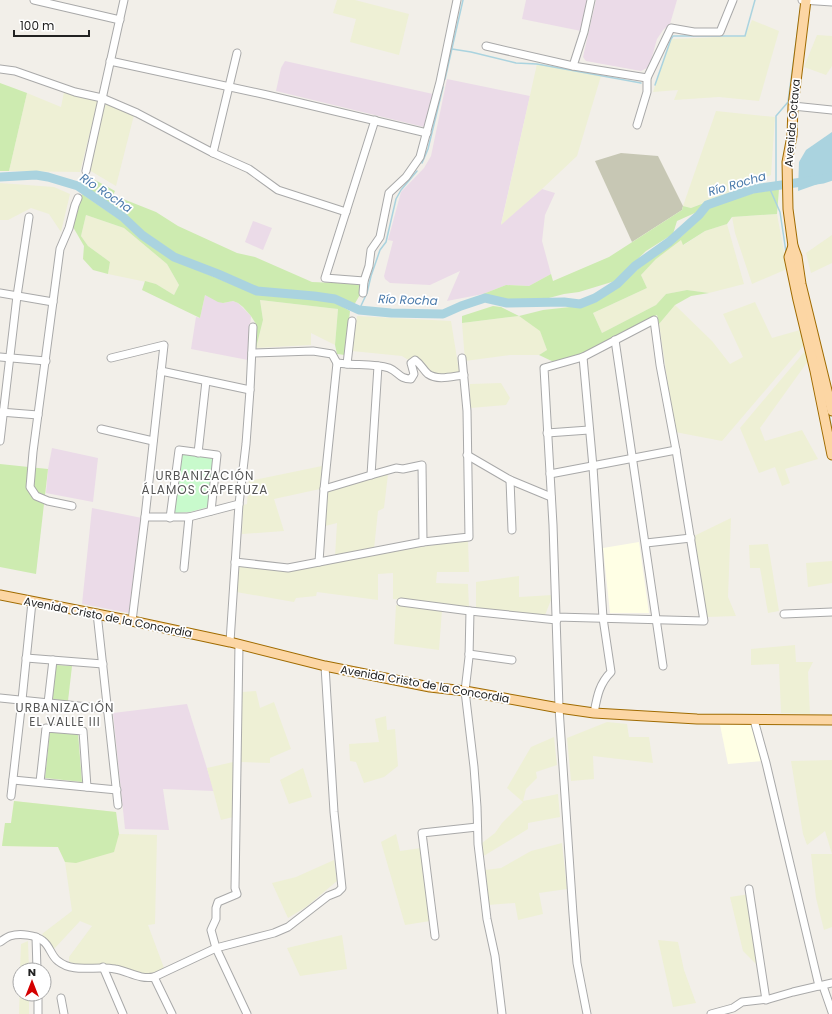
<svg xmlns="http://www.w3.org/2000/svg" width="832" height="1014" font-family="Poppins,sans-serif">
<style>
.industrial{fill:#ebdbe8}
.education{fill:#ffffe5}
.construction{fill:#c7c7b4}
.farmland{fill:#eef0d5}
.grass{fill:#cdebb0}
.park{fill:#c8facc}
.water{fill:#aad3df}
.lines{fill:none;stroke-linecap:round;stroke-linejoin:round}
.stream{stroke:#aad3df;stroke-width:1.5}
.river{stroke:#aad3df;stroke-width:9}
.minor-casing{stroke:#a9a9a9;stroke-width:9}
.major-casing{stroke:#a06b00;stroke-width:11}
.minor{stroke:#fff;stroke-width:7}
.major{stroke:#fcd6a4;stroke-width:9}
.labels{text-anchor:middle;stroke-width:3.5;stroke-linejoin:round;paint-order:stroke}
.street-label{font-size:11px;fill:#222;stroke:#fff}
.water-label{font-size:12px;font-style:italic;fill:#4a7aab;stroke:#fff}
.neighbourhood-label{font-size:12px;letter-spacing:1px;fill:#555;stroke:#fff}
</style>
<rect width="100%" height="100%" fill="#f2efe9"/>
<g class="industrial">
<polygon points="526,0 588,0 581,31 522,19"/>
<polygon points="596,0 677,0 670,24 663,30 657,39 650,64 647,68 641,71 586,61 583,57"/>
<polygon points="285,61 433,94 424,127 276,91 281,68"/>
<polygon points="447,79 530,96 501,224 542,189 555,193 545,215 542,241 551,274 529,286 506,285 483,294 447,301 460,271 430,285 390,283 385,279 384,276 393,241 388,240 401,192 424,168 431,156"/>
<polygon points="253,221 272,228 263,250 245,242"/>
<polygon points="205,295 223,303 233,301 238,303 251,316 248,360 191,349 196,317 200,318"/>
<polygon points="52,448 98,458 93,502 46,493 48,469"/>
<polygon points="92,508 142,518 129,613 82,604"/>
<polygon points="187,704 214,791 163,789 169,830 125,829 113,713"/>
</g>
<g class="education">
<polygon points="639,542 649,613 610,613 603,548"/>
<polygon points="720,725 753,725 763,761 728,764"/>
</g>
<polygon class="construction" points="621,153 658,156 683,206 682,210 632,242 595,161"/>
<g class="farmland">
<polygon points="337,0 355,0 409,14 399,55 350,42 356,19 333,13"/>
<polygon points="752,20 779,31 759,101 719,97 674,100 678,90 653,92 671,39 745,36"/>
<polygon points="817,35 832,36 832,66 826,75 804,67"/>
<polygon points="537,64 601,76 577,156 542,189 501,225"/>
<polygon points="64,92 98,101 80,172 9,171 27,93 61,107"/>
<polygon points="105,103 134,115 116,186 89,170"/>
<polygon points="716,111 775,117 771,175 691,208 683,206"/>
<polygon points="0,183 54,187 70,194 61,232 49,214 31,208 8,220 0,220"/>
<polygon points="777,214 787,269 752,284 735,233 732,217"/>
<polygon points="86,215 124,228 167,264 179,285 174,295 156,284 108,274 110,262 88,246 81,236"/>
<polygon points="727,224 744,284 709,293 687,290 666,294 656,305 602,333 593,313 647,288 641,275 656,259 681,239 684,245 705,231"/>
<polygon points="832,235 832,263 811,273 806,253"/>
<polygon points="260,300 338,309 335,345 311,333 311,345 256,348 263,320"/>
<polygon points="755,302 772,338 800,330 804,345 722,441 675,432 659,324 675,305 712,341 730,364 743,357 723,314"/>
<polygon points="357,316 451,321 460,377 430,376 420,361 410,361 402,356 352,351"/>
<polygon points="519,316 540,330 547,350 539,355 510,355 465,361 462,323"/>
<polygon points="805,351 808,361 760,428 765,441 802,430 818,459 785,469 790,483 782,486 775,467 759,473 740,428"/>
<polygon points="501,383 510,398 506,405 470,408 470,384"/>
<polygon points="322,466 320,489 274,499 284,531 242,534 243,505 247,504 249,481"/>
<polygon points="388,474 384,508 378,511 374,549 335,556 337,523 325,526 328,491"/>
<polygon points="731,518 728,597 736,616 707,617 694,536"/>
<polygon points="468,540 469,572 437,572 436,583 468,584 469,607 393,599 393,573 378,574 378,600 317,592 316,596 296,598 294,602 236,592 238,566 287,571 394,551"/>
<polygon points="768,544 779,611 768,613 760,568 750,568 749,545"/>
<polygon points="832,561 832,583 808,587 806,563"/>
<polygon points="519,576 519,597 553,595 545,615 476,608 476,582"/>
<polygon points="396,605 442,610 439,650 394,644"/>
<polygon points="795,645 796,662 813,662 808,672 810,714 781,713 779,664 751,665 751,649"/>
<polygon points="256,691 260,708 274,702 291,749 270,758 270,763 241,762 242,692"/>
<polygon points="386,716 387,730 395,729 398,766 384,777 364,783 356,762 350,761 349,744 379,742 375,719"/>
<polygon points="607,722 627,724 629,737 649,737 653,763 593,756 594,779 571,781 567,738"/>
<polygon points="554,737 557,765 536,772 537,778 526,789 523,801 558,794 560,817 528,823 528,829 482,857 482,843 495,833 502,823 523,802 507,788 531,747"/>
<polygon points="832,760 832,854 825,831 807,845 803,834 791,761"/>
<polygon points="233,762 233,817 221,820 207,768"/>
<polygon points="303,768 312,797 289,804 280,780"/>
<polygon points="14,801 116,812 119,834 157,835 155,924 148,925 164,968 149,976 113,965 76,964 69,962 69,957 92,926 80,921 54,949 42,934 72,911 65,862 58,847 2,846 5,823 11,823"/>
<polygon points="396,834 400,851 421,848 430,921 405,925 381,842"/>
<polygon points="562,843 567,889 539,893 543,914 518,920 515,903 488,905 485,870 501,868 531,851"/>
<polygon points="811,854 832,854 832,927 824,930 816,898"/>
<polygon points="334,860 337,881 306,907 288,918 272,883 296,877"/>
<polygon points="750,894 757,965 743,951 730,897"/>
<polygon points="342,935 347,969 300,976 287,948"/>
<polygon points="658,940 678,942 684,970 696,1003 673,1007"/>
<polygon points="28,941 29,970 20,970 21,944"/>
<polygon points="20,978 20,994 29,994 29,1014 19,1014"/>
</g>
<g class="grass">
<polygon points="0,83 27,93 9,171 0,171"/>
<polygon points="86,175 115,191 113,195 156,212 178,226 237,253 255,257 312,282 361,284 361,293 354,305 334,296 256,289 176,255 144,234 127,217 82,185"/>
<polygon points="779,189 777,214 732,217 727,224 705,231 683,245 681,240 656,259 641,275 647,288 593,313 602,333 656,305 666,294 687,290 709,293 691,296 675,305 659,324 657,315 591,350 558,364 539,355 547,350 540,331 519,316 462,323 462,316 493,306 501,307 519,316 543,310 579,306 596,302 618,287 638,269 682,236 703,216 710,207 754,193"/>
<polygon points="82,194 126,224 138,237 171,259 257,295 323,300 334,302 350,311 345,355 337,354 335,345 338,309 260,300 263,320 256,348 256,324 251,316 243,307 238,303 233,301 223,303 218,302 205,295 200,318 142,290 145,281 156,284 174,295 179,285 167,264 124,228 86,215 81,236 88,246 110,262 108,274 93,270 83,259 84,246 73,227"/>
<polygon points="704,203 697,212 677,221 673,234 646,251 615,281 579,292 564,294 545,299 508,300 483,294 506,285 529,286 551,274 553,281 609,257 682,210 683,206 691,208"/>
<polygon points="0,464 48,469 36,574 0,567"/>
<polygon points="56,665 72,666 68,701 52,699"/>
<polygon points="50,730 78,733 82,782 45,778"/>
<polygon points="14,801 116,812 119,834 114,852 76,863 65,862 58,847 2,846 5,823 11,823"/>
</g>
<polygon class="park" points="185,454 212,457 214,460 208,507 190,512 176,513 174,511 181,456"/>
<polygon class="water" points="832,132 832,179 798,191 799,162 806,150"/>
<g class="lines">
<g class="stream">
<polyline points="452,49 471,52 516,63 537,64 641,83"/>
<polyline points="445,79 463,0"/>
<polyline points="655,85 671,39 673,36 745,36 755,0"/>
<polyline points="422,163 428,149 443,87"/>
<polyline points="776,186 776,116 788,102 801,5"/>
<polyline points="769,187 780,212 786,252"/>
<polyline points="359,310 367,293 371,276 380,250 386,242 396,199 401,190 417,171"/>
<polyline points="829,413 832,431"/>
</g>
<polyline class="river" points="0,177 36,175 48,177 78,186 123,217 142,235 174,257 218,274 257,291 314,296 335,299 359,310 391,313 443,314 461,306 485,298 507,303 564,302 580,304 595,298 617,284 635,266 669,242 699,215 707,205 753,189 823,179 832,176"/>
<defs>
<g id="minor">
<polyline points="34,0 120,20"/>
<polyline points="802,0 832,2"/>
<polyline points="486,46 573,66 647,78"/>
<polyline points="110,61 267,95 427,133"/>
<polyline points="573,66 584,32 591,0"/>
<polyline points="0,69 15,71 75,92 102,98 137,113 213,153 249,169 278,190 346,212"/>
<polyline points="793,106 832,110"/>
<polyline points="637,125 647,92 647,78 671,28 694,32 720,32 733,0"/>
<polyline points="213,153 237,53"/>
<polyline points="86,171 124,0"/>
<polyline points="364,281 325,278 375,120"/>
<polyline points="0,293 53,302"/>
<polyline points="363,293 364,281 369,266 371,250 380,237 389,193 406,177 420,157 440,82 457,0"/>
<polyline points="615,340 663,666"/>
<polyline points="252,353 313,351 332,354 337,363"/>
<polyline points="0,357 46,361"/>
<path d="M583 357 593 467 603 618 611 672C599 684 597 697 594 713"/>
<polyline points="111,358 164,345 145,517 132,621"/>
<path d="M347 364C361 365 376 364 389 368 399 372 399 379 411 379L414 374 411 363 415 360C422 365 423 370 428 374 438 381 453 376 464 375"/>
<polyline points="161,371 250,390"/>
<polyline points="0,412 38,415"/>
<polyline points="101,429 153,441"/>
<polyline points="547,433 589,430"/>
<polyline points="0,441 17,296 29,217"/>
<polyline points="198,453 206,381"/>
<polyline points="467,455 510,480 551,497"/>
<polyline points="550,474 676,450"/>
<polyline points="371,475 378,366"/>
<polyline points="510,480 512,530"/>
<polyline points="324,489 371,475 396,468 403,469 422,465 423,542"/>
<polyline points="72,506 48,501 36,496 30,487 33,452 60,249 69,228 75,205 78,198"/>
<polyline points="145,517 189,517 239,504"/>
<polyline points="170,518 179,450 217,455 211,511"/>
<polyline points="646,543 691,538"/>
<polyline points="235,562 288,568 423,542 469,537 467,411 462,358"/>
<polyline points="319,562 324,489 337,363 347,364 352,321"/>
<polyline points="184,568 189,517"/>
<polyline points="401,602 470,611 557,620"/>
<polyline points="470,611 469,657 465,691 474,767 477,807 478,844 487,919 495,956 502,1014"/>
<polyline points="97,613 118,805"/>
<polyline points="784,614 832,612"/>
<polyline points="556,617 704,621 676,450 660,365 654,320 583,357 544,368 553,525 559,708 573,914 577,963 587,1014"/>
<polyline points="230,642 239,504 246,444 250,390 253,327"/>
<polyline points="239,644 235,888 237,894 218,902 216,908 216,919 211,930 216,948 247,1014"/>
<polyline points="469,654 512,660"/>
<polyline points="26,658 103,664"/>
<polyline points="0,698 108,709"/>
<polyline points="48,703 53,660"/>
<polyline points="754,720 766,763 819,986"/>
<polyline points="13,780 117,790"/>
<polyline points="40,782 46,728 83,731 87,787"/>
<polyline points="11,796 22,700 32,602"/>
<polyline points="749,889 766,1000"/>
<polyline points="435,936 422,833 477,827"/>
<polyline points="36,937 37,970"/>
<path d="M0 942C3 940 7 937 10 936 20 933 36 935 43 941 50 946 51 956 58 961 74 974 96 965 115 969 128 971 140 980 154 977L216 948 274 933 288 927 328 896 338 892 342 888 334 812 325 666"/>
<polyline points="103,967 123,1014"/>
<polyline points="154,977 172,1014"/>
<polyline points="823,986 832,1012"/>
<polyline points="38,994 38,1014"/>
<polyline points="61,998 64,1014"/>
<polyline points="711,1014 733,1008 742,1002 769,999 793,992 832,983"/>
</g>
<g id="major">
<polyline points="806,0 793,106 792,136 787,162 788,209 793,246 797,257 801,284 832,411"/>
<polyline points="793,246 789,257 798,300 815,371 832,455"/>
<polyline points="0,595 132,621 230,642 325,666 430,687 465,691 559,708 594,713 697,719 832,720"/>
</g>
</defs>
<use href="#minor" class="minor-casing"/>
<use href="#major" class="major-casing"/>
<use href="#minor" class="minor"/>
<use href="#major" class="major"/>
</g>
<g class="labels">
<g class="street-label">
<text transform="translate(792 123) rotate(-85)" y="4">Avenida Octava</text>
<text transform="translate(108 617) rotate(11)" y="4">Avenida Cristo de la Concordia</text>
<text transform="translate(425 684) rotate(10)" y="4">Avenida Cristo de la Concordia</text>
</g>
<g class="water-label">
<text transform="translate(737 184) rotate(-16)" y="4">Río Rocha</text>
<text transform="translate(106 193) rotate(34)" y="4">Río Rocha</text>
<text transform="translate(408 300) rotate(2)" y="4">Río Rocha</text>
</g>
<g class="neighbourhood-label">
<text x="205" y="480">URBANIZACIÓN<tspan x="205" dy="14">ÁLAMOS CAPERUZA</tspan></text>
<text x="65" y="712">URBANIZACIÓN<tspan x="65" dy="14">EL VALLE III</tspan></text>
</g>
</g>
<g transform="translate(32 982)"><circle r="19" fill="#ffffff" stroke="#a7a7a7"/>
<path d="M0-3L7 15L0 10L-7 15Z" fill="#d40000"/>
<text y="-6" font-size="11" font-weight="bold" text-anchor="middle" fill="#222222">N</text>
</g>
<path d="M14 30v6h75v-6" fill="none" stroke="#222222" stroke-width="2"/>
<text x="20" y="30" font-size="12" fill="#222222" stroke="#ffffff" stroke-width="3" paint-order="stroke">100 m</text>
</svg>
